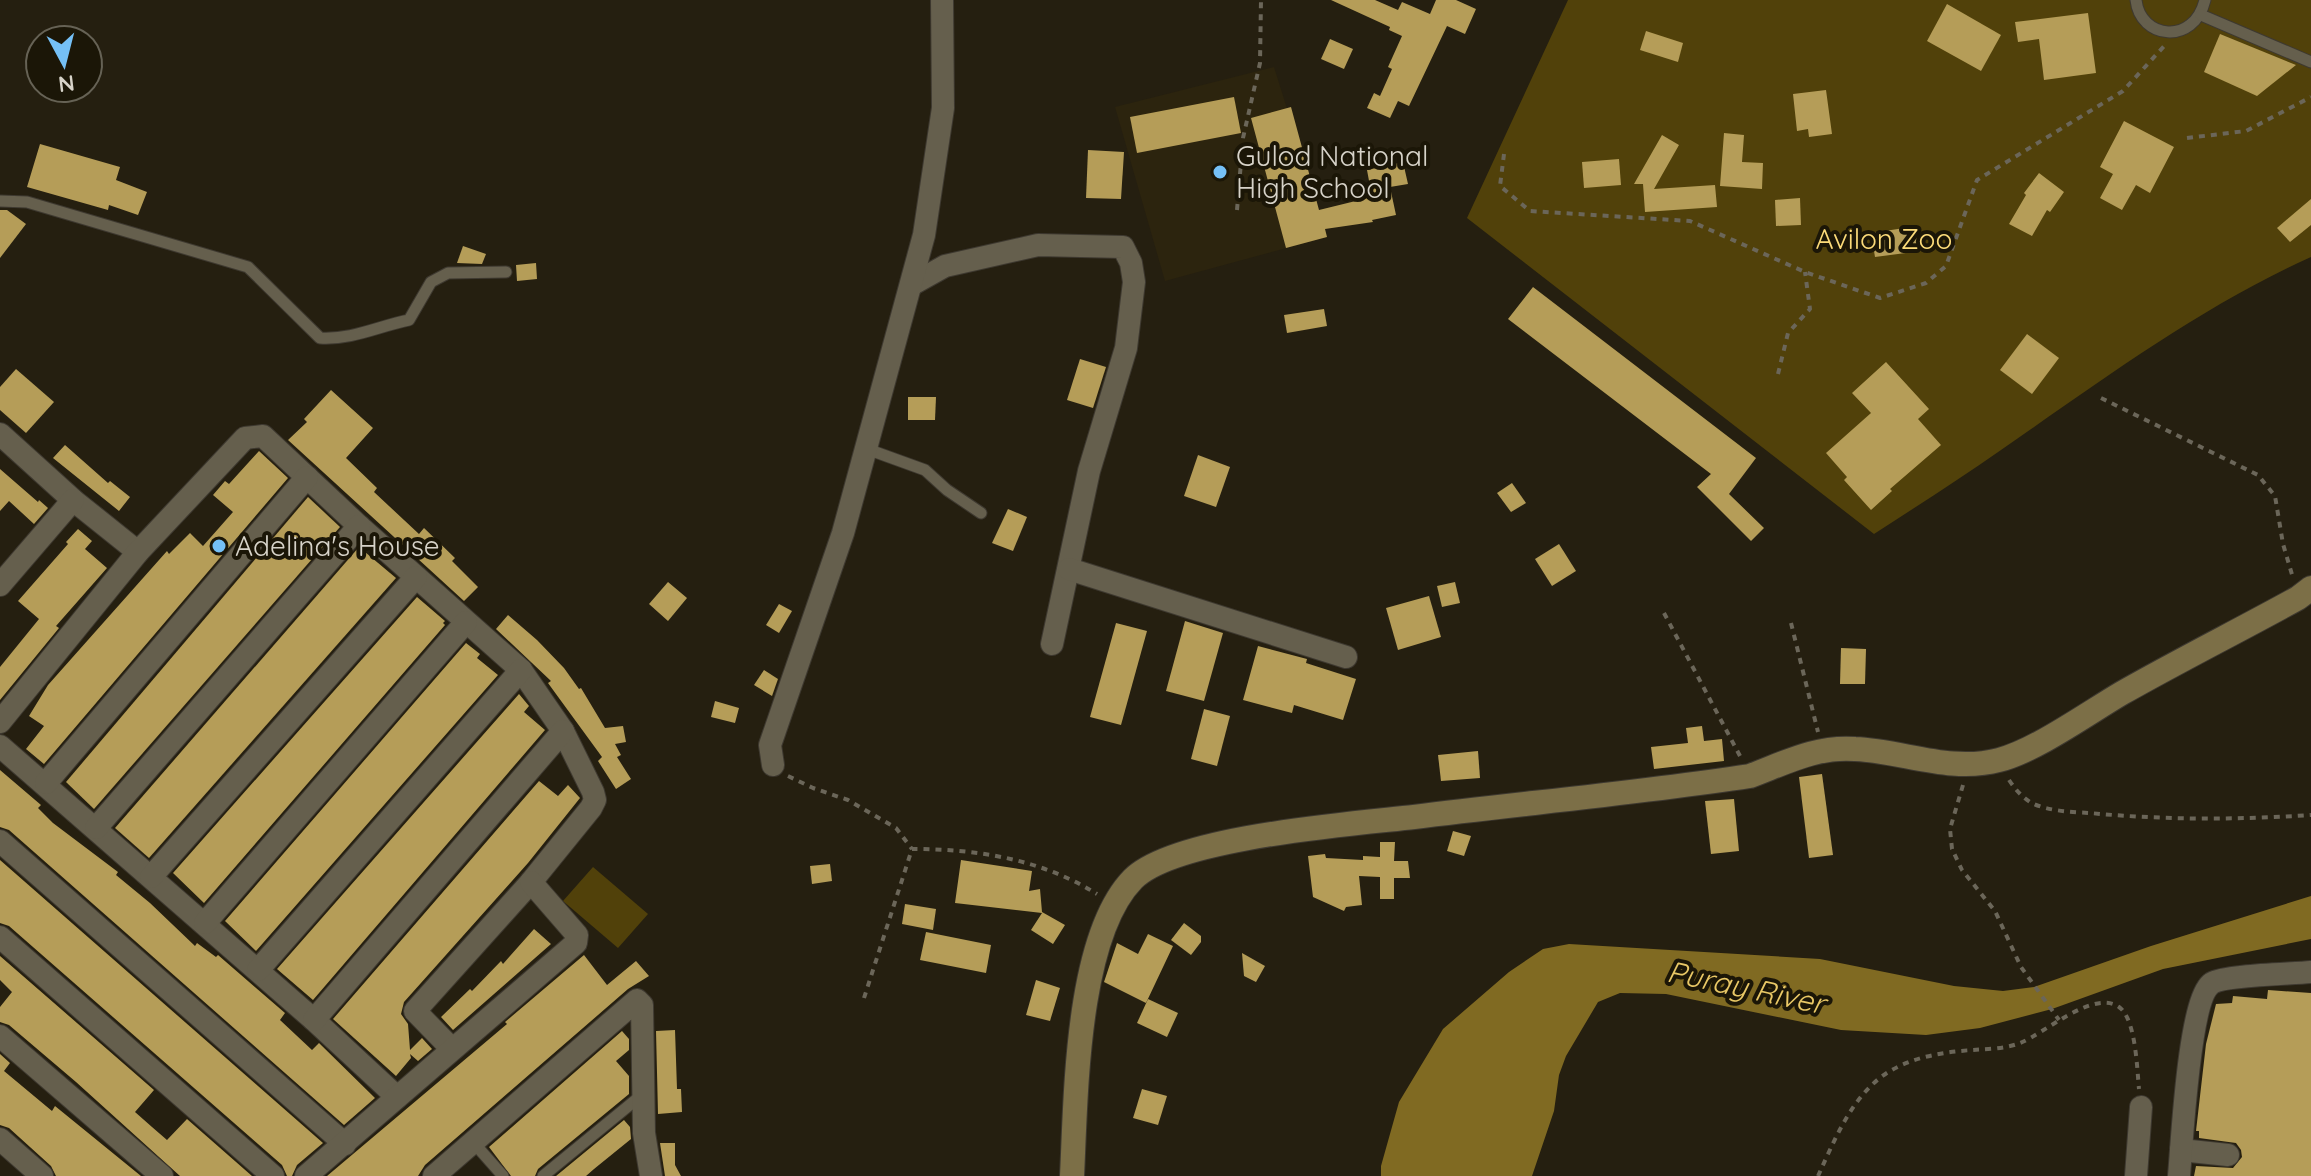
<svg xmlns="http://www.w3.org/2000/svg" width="2311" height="1176" font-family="Quicksand,sans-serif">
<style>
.built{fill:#2c240e}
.green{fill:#51410a}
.water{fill:#806a22}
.building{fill:#b59d58}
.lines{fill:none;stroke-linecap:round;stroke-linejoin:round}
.lane-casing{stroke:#3e3930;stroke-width:13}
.street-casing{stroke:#3e3930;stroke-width:24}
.secondary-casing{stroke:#3e3930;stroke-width:26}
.path{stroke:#6b6659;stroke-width:4;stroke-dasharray:6 6;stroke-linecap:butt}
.lane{stroke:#655f4d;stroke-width:11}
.street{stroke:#655f4d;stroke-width:22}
.secondary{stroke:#7c6f47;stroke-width:24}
.poi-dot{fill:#75c0f6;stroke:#1b1607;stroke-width:3}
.labels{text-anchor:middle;stroke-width:8;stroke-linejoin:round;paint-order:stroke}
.poi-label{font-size:28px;fill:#d7d3c9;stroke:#1b1607;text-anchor:start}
.park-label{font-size:28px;fill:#fcdb79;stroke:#1b1607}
.water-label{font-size:30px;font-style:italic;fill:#e9c866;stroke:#1b1607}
</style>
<rect width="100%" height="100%" fill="#251f10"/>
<polygon class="built" points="1274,67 1327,237 1165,281 1115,107"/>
<g class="green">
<path d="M1568 0H2311V257C2200 307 2101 381 2001 450 1960 479 1917 506 1874 534L1467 218Z"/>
<polygon points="593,867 648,914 618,948 563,901"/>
</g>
<polygon class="water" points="2311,896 2311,939 2163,969 2052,1009 1980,1028 1926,1035 1841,1030 1666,994 1620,993 1598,1002 1566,1056 1559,1075 1554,1111 1532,1176 1381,1176 1381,1166 1399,1102 1443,1029 1509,972 1543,949 1569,944 1820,959 1954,986 2003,991 2034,987 2151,946"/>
<g class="building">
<polygon points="1331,0 1375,0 1398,10 1402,2 1430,14 1436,0 1456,0 1476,9 1465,34 1447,26 1409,106 1398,101 1390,118 1367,108 1374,93 1380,96 1392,69 1388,67 1402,36 1389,30 1390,27"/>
<polygon points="1947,4 2001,35 1981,71 1927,41"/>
<polygon points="2088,13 2096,73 2044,80 2039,39 2018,42 2015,22"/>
<polygon points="1646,31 1683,43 1678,62 1640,50"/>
<polygon points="2220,34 2296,65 2257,96 2204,72"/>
<polygon points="1330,39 1353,49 1344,69 1321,59"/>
<polygon points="1826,90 1832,134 1809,137 1808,129 1797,131 1793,94"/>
<polygon points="1234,97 1241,133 1137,153 1130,117"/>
<polygon points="1291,107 1319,210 1372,197 1367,170 1403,162 1408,184 1390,187 1396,215 1372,220 1373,222 1325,229 1327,237 1286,248 1251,118"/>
<polygon points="2124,121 2174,147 2150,193 2136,185 2122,210 2100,198 2113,174 2100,167"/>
<polygon points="1724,133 1744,135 1742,162 1763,163 1762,189 1720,186"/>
<polygon points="1662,135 1679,145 1654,189 1715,185 1717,207 1645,212 1643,184 1634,184"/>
<polygon points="40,144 120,167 116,180 147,192 138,215 109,205 108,210 27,187"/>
<polygon points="1088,150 1124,152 1121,199 1086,198"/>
<polygon points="1619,159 1621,185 1584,188 1582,162"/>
<polygon points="2039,173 2064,192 2050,212 2047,210 2032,236 2009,224 2026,195 2024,193"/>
<polygon points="1800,198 1801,225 1776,226 1775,200"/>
<polygon points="2311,199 2311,225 2290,242 2277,228"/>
<polygon points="0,210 7,210 26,224 0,258"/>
<polygon points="1918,226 1921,251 1875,257 1871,233"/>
<polygon points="463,246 486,254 482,264 457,263"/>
<polygon points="536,263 537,279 517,281 516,265"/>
<polygon points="1533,287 1756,458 1729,494 1764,528 1751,541 1697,487 1711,474 1508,319"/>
<polygon points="1324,309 1327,326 1287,333 1284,315"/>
<polygon points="2027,334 2059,358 2032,394 2000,370"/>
<polygon points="1080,359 1106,367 1093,408 1067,400"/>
<polygon points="1886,362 1929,409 1918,419 1941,445 1890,489 1892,491 1871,510 1844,480 1847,477 1826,453 1871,413 1852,393"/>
<polygon points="16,369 54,402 26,433 0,410 0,387"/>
<polygon points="331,390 373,428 346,458 377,488 374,492 419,534 424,528 455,558 452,561 478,587 464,601 288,440 307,422 304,419"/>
<polygon points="908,397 936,397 935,420 908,420"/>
<polygon points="65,445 108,483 110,481 130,497 119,511 53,458"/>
<polygon points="259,451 288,478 44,764 26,749 44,726 29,716 48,685 167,551 169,554 190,533 203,546 233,512 213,495 225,481 229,484"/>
<polygon points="1198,455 1230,467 1216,507 1184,496"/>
<polygon points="0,469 38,502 39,500 48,508 34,524 9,501 0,511"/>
<polygon points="1512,483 1526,503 1511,512 1497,493"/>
<polygon points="308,497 340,527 94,809 66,782"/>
<polygon points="1008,509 1027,517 1013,551 992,543"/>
<polygon points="78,529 92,541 85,549 107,568 56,626 59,628 0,700 0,667 39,619 18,601 68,544 66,542"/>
<polygon points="1559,544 1576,571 1552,586 1535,559"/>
<polygon points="359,547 396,578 149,858 115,828"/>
<polygon points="668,582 687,598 668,621 649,604"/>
<polygon points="1455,582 1460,603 1442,607 1437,586"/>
<polygon points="1429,596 1441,637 1398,650 1386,608"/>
<polygon points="417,597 445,621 443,623 445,625 204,903 173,873"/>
<polygon points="779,604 792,611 779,633 766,625"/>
<polygon points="508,615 537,640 564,668 579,689 581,688 605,728 623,726 626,742 615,744 621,755 617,757 631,779 616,789 598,761 602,757 556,694 548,683 551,681 496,629"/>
<polygon points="1185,621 1223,633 1204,701 1166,691"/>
<polygon points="1116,623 1147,631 1121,725 1090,717"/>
<polygon points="466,643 480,654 477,658 498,675 256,951 225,921"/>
<polygon points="1258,646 1307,659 1306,663 1356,679 1343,720 1294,705 1292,713 1243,700"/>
<polygon points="1841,648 1866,649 1865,684 1840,684"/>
<polygon points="764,670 778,679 772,696 754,685"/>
<polygon points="519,694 529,706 524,712 545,730 313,1000 277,969"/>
<polygon points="715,701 739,708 735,723 711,717"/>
<polygon points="1204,709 1230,716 1217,766 1191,759"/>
<polygon points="1702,726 1704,741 1722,739 1724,761 1654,769 1651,747 1688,743 1686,728"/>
<polygon points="1478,751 1480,778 1441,781 1438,755"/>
<polygon points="0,770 41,805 38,808 53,823 118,872 116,875 150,903 195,946 197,943 216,957 218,955 285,1013 280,1020 312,1050 319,1043 375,1098 344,1125 9,830 0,827"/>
<polygon points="1822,774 1833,855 1809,858 1799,777"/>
<polygon points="539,781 558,796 568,785 580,798 528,863 404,1002 401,1014 408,1024 410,1050 422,1038 432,1049 418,1061 410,1054 411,1058 396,1076 333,1019"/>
<polygon points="1734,799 1739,851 1711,854 1705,801"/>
<polygon points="1453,831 1471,836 1464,856 1447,851"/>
<polygon points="1380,842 1395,842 1394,861 1408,861 1410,878 1394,878 1394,899 1380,899 1380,877 1359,876 1362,905 1346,907 1344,911 1313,897 1308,856 1325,854 1326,858 1363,860 1363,856 1380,857"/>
<polygon points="0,860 323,1143 297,1165 292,1176 287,1176 282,1165 9,926 0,923"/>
<polygon points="961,860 1032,871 1029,891 1040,889 1042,912 1065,925 1053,944 1031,930 1042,913 955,903"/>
<polygon points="830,864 832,881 812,884 810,866"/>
<polygon points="905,904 936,909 933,930 902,924"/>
<polygon points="1184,923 1201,936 1201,942 1191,955 1171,940"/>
<polygon points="534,929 551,944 453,1030 441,1017 470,989 472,991 501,961 503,964"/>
<polygon points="926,932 991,945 986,973 920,960"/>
<polygon points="1148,934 1173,946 1146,1003 1104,982 1117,943 1138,954"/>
<polygon points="1242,953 1265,966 1256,982 1244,976"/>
<polygon points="584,955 607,985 636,961 649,976 628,989 425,1165 418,1176 327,1176 507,1024 505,1022"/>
<polygon points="0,956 154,1090 135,1112 152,1127 167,1140 187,1119 252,1176 180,1176 76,1082 9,1025 0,1022 0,1007 12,992 0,980"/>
<polygon points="1036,980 1060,988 1050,1021 1026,1015"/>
<polygon points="2268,990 2311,993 2311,1176 2194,1176 2196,1166 2233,1168 2242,1157 2241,1150 2236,1143 2199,1138 2199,1131 2196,1131 2206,1044 2216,1004 2232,1003 2233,996 2267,999"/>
<polygon points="1148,999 1178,1013 1167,1037 1137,1023"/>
<polygon points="675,1030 677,1089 681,1089 682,1112 658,1114 656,1031"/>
<polygon points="622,1031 629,1039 629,1050 616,1061 629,1076 629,1094 538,1169 535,1176 511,1176 489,1147"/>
<polygon points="0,1054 10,1063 4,1071 52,1111 55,1106 141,1176 56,1176 51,1166 9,1128 0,1125"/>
<polygon points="1142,1089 1167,1096 1158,1125 1133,1118"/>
<polygon points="624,1120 630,1127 631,1139 594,1169 586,1176 556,1176"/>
<polygon points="660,1143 675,1143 675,1165 681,1176 665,1176"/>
</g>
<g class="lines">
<defs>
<g id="lane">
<path d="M2136 0C2140 39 2194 46 2205 0"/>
<polyline points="2201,15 2311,62"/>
<path d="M0 201 27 202 248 267 320 338C352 340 379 326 409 320L431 282 448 273 506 272"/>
<polyline points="867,449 925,470 947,490 981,513"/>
<polyline points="473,1142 503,1176"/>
<polyline points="543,1176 643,1094"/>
</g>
<g id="street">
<polyline points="911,285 945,266 1038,245 1123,247 1131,263 1134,282 1126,348 1089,471 1052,644"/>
<polyline points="0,434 73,500 138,552"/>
<polyline points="1069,569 1346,657"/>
<polyline points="0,585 73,500"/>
<polyline points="0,722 138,552 245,438 263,436 359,526 521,670 563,731 593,792 595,800 591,808 531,882 415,1011 451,1048"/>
<polyline points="0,746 314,1020 397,1097"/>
<polyline points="773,765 770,745 843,533 924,235 943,108 942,0"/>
<polyline points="46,783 307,477"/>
<polyline points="96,828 359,526"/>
<polyline points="0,841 345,1144"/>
<polyline points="151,877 416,577"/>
<polyline points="205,923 466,622"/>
<polyline points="0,937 273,1176"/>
<polyline points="258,970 521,670"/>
<polyline points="314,1020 563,731"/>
<polyline points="0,1036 162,1176"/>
<polyline points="0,1139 42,1176"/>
<polyline points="2181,1150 2228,1155"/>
<polyline points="306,1176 576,943 577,935 531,882"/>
<polyline points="434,1176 637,1000 642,1005 644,1133 651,1176"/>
<polyline points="2136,1176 2141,1107"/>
<path d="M2179 1176C2182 1143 2189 998 2212 983 2225 975 2292 974 2311 972"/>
</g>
<path id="secondary" d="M1072 1176C1076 1097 1076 937 1133 879 1175 837 1352 824 1414 817 1526 803 1638 793 1750 776 1785 763 1816 746 1855 749 1903 751 1950 773 1999 760 2035 751 2088 713 2122 693 2180 660 2240 630 2298 598L2311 588"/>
</defs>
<use href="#lane" class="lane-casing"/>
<use href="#street" class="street-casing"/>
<use href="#secondary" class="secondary-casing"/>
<g class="path">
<polyline points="2187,138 2246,131 2311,97"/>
<polyline points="1504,154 1500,186 1530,211 1690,221 1805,272 1880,298 1926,283 1946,266 1977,180 2123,91 2166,44"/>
<polyline points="1237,210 1243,138 1260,63 1261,0"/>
<polyline points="1778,374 1788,333 1810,309 1805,272"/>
<polyline points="2101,398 2258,475 2275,496 2283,544 2293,578"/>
<polyline points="1664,613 1740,756"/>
<polyline points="1791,623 1818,732"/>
<polyline points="788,776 813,788 848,800 896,828 912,849"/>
<path d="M2009 780C2015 789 2021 796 2030 802 2046 811 2071 812 2090 813 2163 820 2238 820 2311 815"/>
<polyline points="1963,785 1950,829 1952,849 1962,870 1995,911 2021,967 2059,1020"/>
<path d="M864 998 912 849C977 849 1041 859 1097 894"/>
<path d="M1818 1176C1835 1139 1853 1093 1890 1071 1914 1057 1943 1052 1972 1050 1987 1049 2005 1049 2020 1043 2044 1034 2093 989 2119 1007 2136 1019 2137 1069 2139 1089"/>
</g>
<use href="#lane" class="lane"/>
<use href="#street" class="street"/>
<use href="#secondary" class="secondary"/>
</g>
<g class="poi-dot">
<circle cx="1220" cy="172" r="8"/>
<circle cx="219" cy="546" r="8"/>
</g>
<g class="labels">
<g class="poi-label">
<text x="1236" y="166">Gulod National<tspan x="1236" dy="32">High School</tspan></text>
<text x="235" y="556">Adelina's House</text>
</g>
<g class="park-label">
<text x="1884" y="249">Avilon Zoo</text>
</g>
<g class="water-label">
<text transform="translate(1746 988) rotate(12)" y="10">Puray River</text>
</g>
</g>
<g transform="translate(64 64) rotate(173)"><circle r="38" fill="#1b1607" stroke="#666255" stroke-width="2"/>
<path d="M0-6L14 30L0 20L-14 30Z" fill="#75c0f6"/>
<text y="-12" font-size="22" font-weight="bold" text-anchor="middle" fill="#d7d3c9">N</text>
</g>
</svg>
